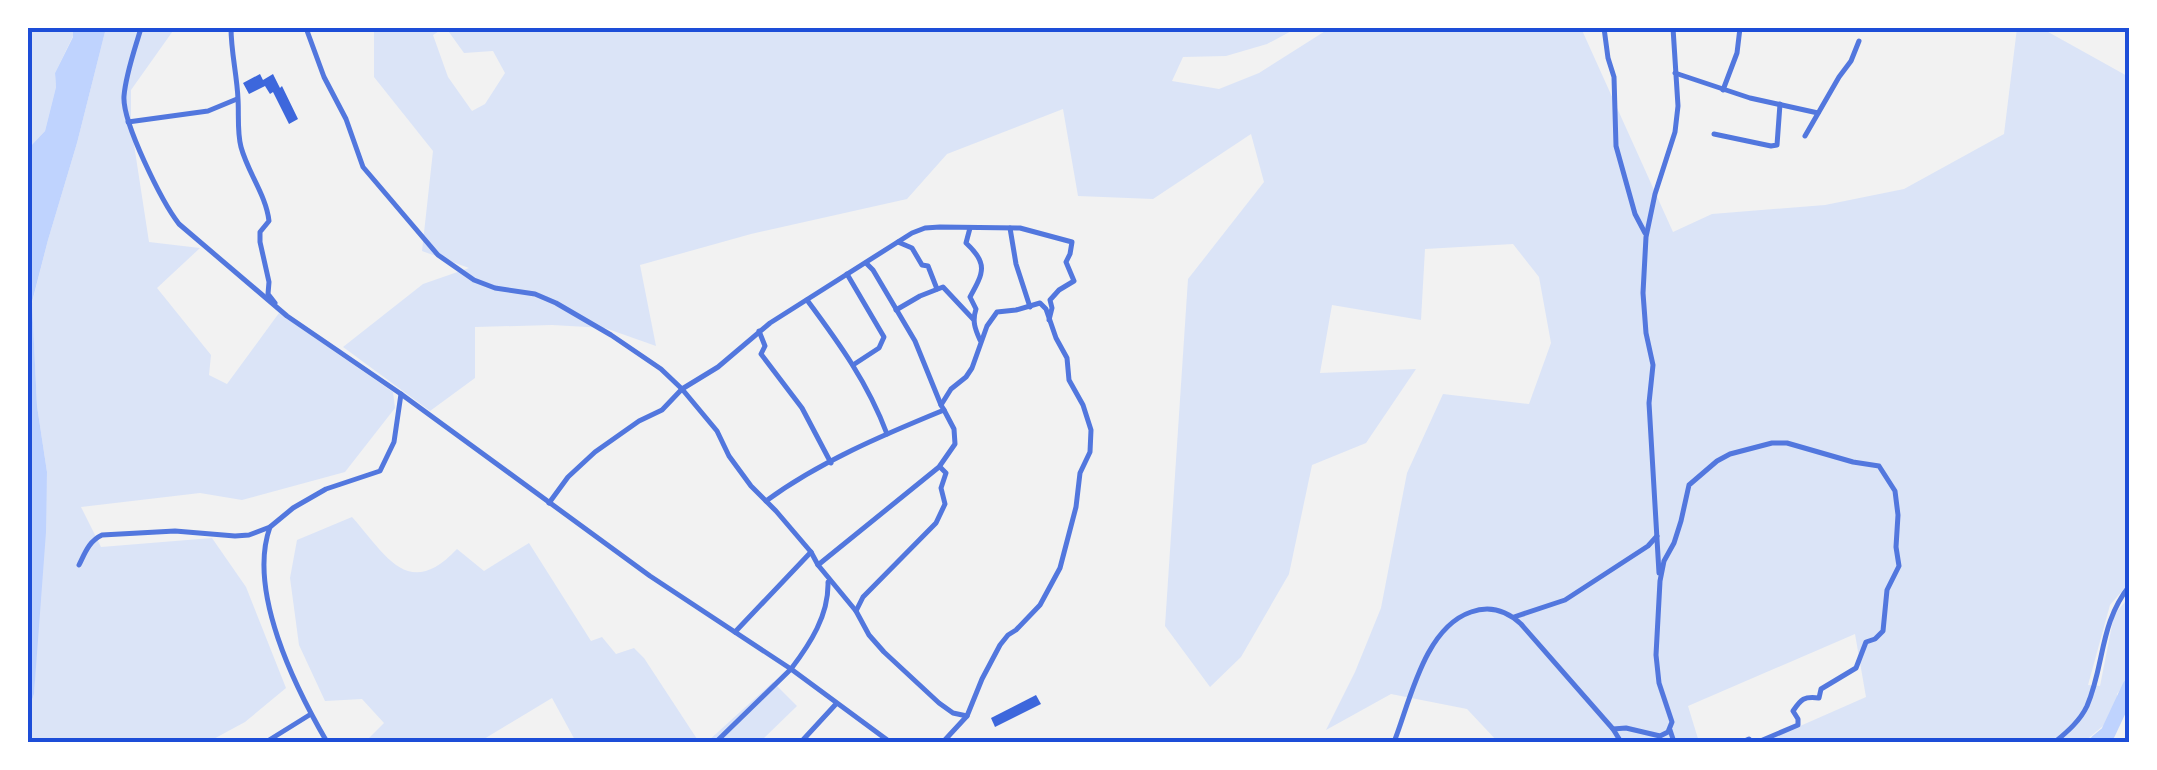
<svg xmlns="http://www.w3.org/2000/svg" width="2157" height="770" font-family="Karla,sans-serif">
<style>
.green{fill:#dbe4f7}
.water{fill:#bfd3fe}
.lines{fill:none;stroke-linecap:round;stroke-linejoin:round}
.river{stroke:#bfd3fe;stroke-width:15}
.building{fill:#3d67dc}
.minor{stroke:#5277de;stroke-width:5}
.tertiary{stroke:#5277de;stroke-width:5}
.neatline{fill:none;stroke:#1d4ed8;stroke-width:4}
</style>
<rect width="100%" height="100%" fill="#f2f2f2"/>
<g class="green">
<polygon points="28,28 73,28 73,36 55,73 56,87 45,131 28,149"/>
<polygon points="106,28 175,28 131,90 131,125 149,242 200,248 157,288 211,355 209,375 227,384 279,313 393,392 395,408 345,472 242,500 200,493 81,507 101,547 212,538 246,587 286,688 245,722 208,742 28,742 28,712 34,694 47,472 37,406 32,303 48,240 77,143"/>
<polygon points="374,28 444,28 433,35 448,77 472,111 485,104 505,73 493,51 464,53 446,28 1297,28 1267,44 1226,56 1183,57 1172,81 1219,89 1259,73 1330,28 1581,28 1673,232 1712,214 1825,205 1904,189 2004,134 2017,28 2041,28 2129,77 2129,583 2110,605 2088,685 2100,686 2114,615 2129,597 2129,678 2117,694 2117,704 2103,726 2084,742 1764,742 1866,697 1855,634 1688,706 1699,742 1498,742 1467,709 1391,694 1326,730 1355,672 1381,608 1407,473 1443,394 1529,404 1551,343 1539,277 1513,244 1425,249 1421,320 1332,305 1320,373 1416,369 1366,443 1312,465 1289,574 1241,657 1210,687 1165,626 1188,279 1264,182 1251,134 1153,199 1078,196 1063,109 947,154 907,199 751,234 640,265 656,346 605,328 552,325 475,327 475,378 430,411 343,347 423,284 469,268 422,251 433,151 374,77"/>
<path d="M352 517C386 555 408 601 457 549L484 571 529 543 591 641 602 637 616 654 634 648 644 658 699 742H576L552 698 479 742H365L384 723 362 699 325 701 299 645 290 578 297 540Z"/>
<polygon points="773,682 797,706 760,742 707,742"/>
</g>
<polygon class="water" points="73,28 106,28 77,143 48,240 32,302 37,406 47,472 46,532 34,694 28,712 28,149 45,131 56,87 55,73 73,37"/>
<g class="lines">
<polyline class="river" points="2097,742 2108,733 2130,686"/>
</g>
<g class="building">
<polygon points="260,74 263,80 273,74 280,88 282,86 298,119 289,124 273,92 270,94 265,86 249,94 243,83"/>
<polygon points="1036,695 1041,704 995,727 991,718"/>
</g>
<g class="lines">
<g class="minor">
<path d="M231 28C231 52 237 75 238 99 239 115 237 132 241 147 248 173 266 195 269 221L260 232V242L269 282 268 294 275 303"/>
<polyline points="306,28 324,77 346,119 363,167 438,255 474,280 495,288 535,294 556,303 611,335 661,369 682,389 717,431 729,456 751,486 776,511 811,552 818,565 856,611 869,635 884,652 939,703 953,713 967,716"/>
<polyline points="1604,28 1608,58 1614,77 1616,146 1635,214 1645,233"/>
<polyline points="1675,73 1750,98 1818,113"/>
<polyline points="1723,90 1737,53 1740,28"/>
<polyline points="128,122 208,111 237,99"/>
<polyline points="1714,134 1771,146 1777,145 1780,104"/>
<polyline points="1805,136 1839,77 1851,61 1859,41"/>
<path d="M970 228 966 243C988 263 984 272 970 297L976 309C972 321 975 329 980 340"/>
<polyline points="1010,228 1016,264 1030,307"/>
<polyline points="898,242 912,248 922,265 928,266 937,289"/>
<polyline points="866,263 873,270 915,341 941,405"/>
<polyline points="847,274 884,337 879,348 853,365"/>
<path d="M807 300C839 343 868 383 887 434"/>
<polyline points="896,310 920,296 943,287 973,319"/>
<polyline points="759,331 765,346 761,354 802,408 831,463"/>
<path d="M766 501C819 462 883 435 944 410L941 405 951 389 966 377 972 368 987 326 997 312 1016 310 1040 303 1046 309 1056 338 1067 358 1069 380 1083 405 1091 430 1090 452 1080 473 1076 507 1060 568 1040 605 1016 630 1008 635 1000 645 982 679 967 716 943 742"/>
<polyline points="549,503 568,477 595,452 639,421 662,410 682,389 718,367 770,323 912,233 925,228 940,227 1020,228 1072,242 1070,254 1066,262 1074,281 1059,290 1050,300 1052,308 1049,320"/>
<path d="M270 527C247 591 295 687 327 742"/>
<path d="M79 565C85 553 89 541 102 535L175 531 235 536 249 535 270 527 293 508 326 489 380 471 394 442 401 394"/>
<polyline points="818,565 939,467 955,444 954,429 944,410"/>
<polyline points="1659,573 1649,403 1653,365 1646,333 1643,293 1646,237 1655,194 1675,132 1678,106 1673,28"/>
<polyline points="856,611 863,597 936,523 945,504 941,488 946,473 940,467"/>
<polyline points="1514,617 1565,600 1648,546 1657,536"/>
<polyline points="735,632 811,552"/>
<path d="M1613 729 1626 728 1660 736 1668 732 1672 722 1659 683 1656 655 1660 581 1664 561 1674 543 1681 521 1689 485 1717 461 1730 454 1772 443H1787L1853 462 1879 466 1895 491 1898 515 1896 547 1899 566 1887 590 1883 631 1875 639 1866 642 1856 668 1821 689 1819 698C1804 696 1801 699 1793 711L1798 719V725L1758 742"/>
<polyline points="1670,730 1674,742"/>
<polyline points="266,742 311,714"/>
<path d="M716 742 791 669C810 644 829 615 828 582"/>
<polyline points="801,742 836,704"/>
<path d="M1394 742C1410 702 1424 628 1471 612 1490 605 1507 611 1521 624L1613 729 1621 742"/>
<polyline points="1742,742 1749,739 1752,742"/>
<path d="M2055 742C2067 732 2080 721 2087 706 2105 664 2099 624 2130 585"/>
</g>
<path class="tertiary" d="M141 28C135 49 126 73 124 96 122 122 162 202 179 224L287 316 401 394 650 576 791 669 890 742"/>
</g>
<rect width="2157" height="770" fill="none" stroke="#ffffff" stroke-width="60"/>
<rect x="30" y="30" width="2097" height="710" class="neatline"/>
</svg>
